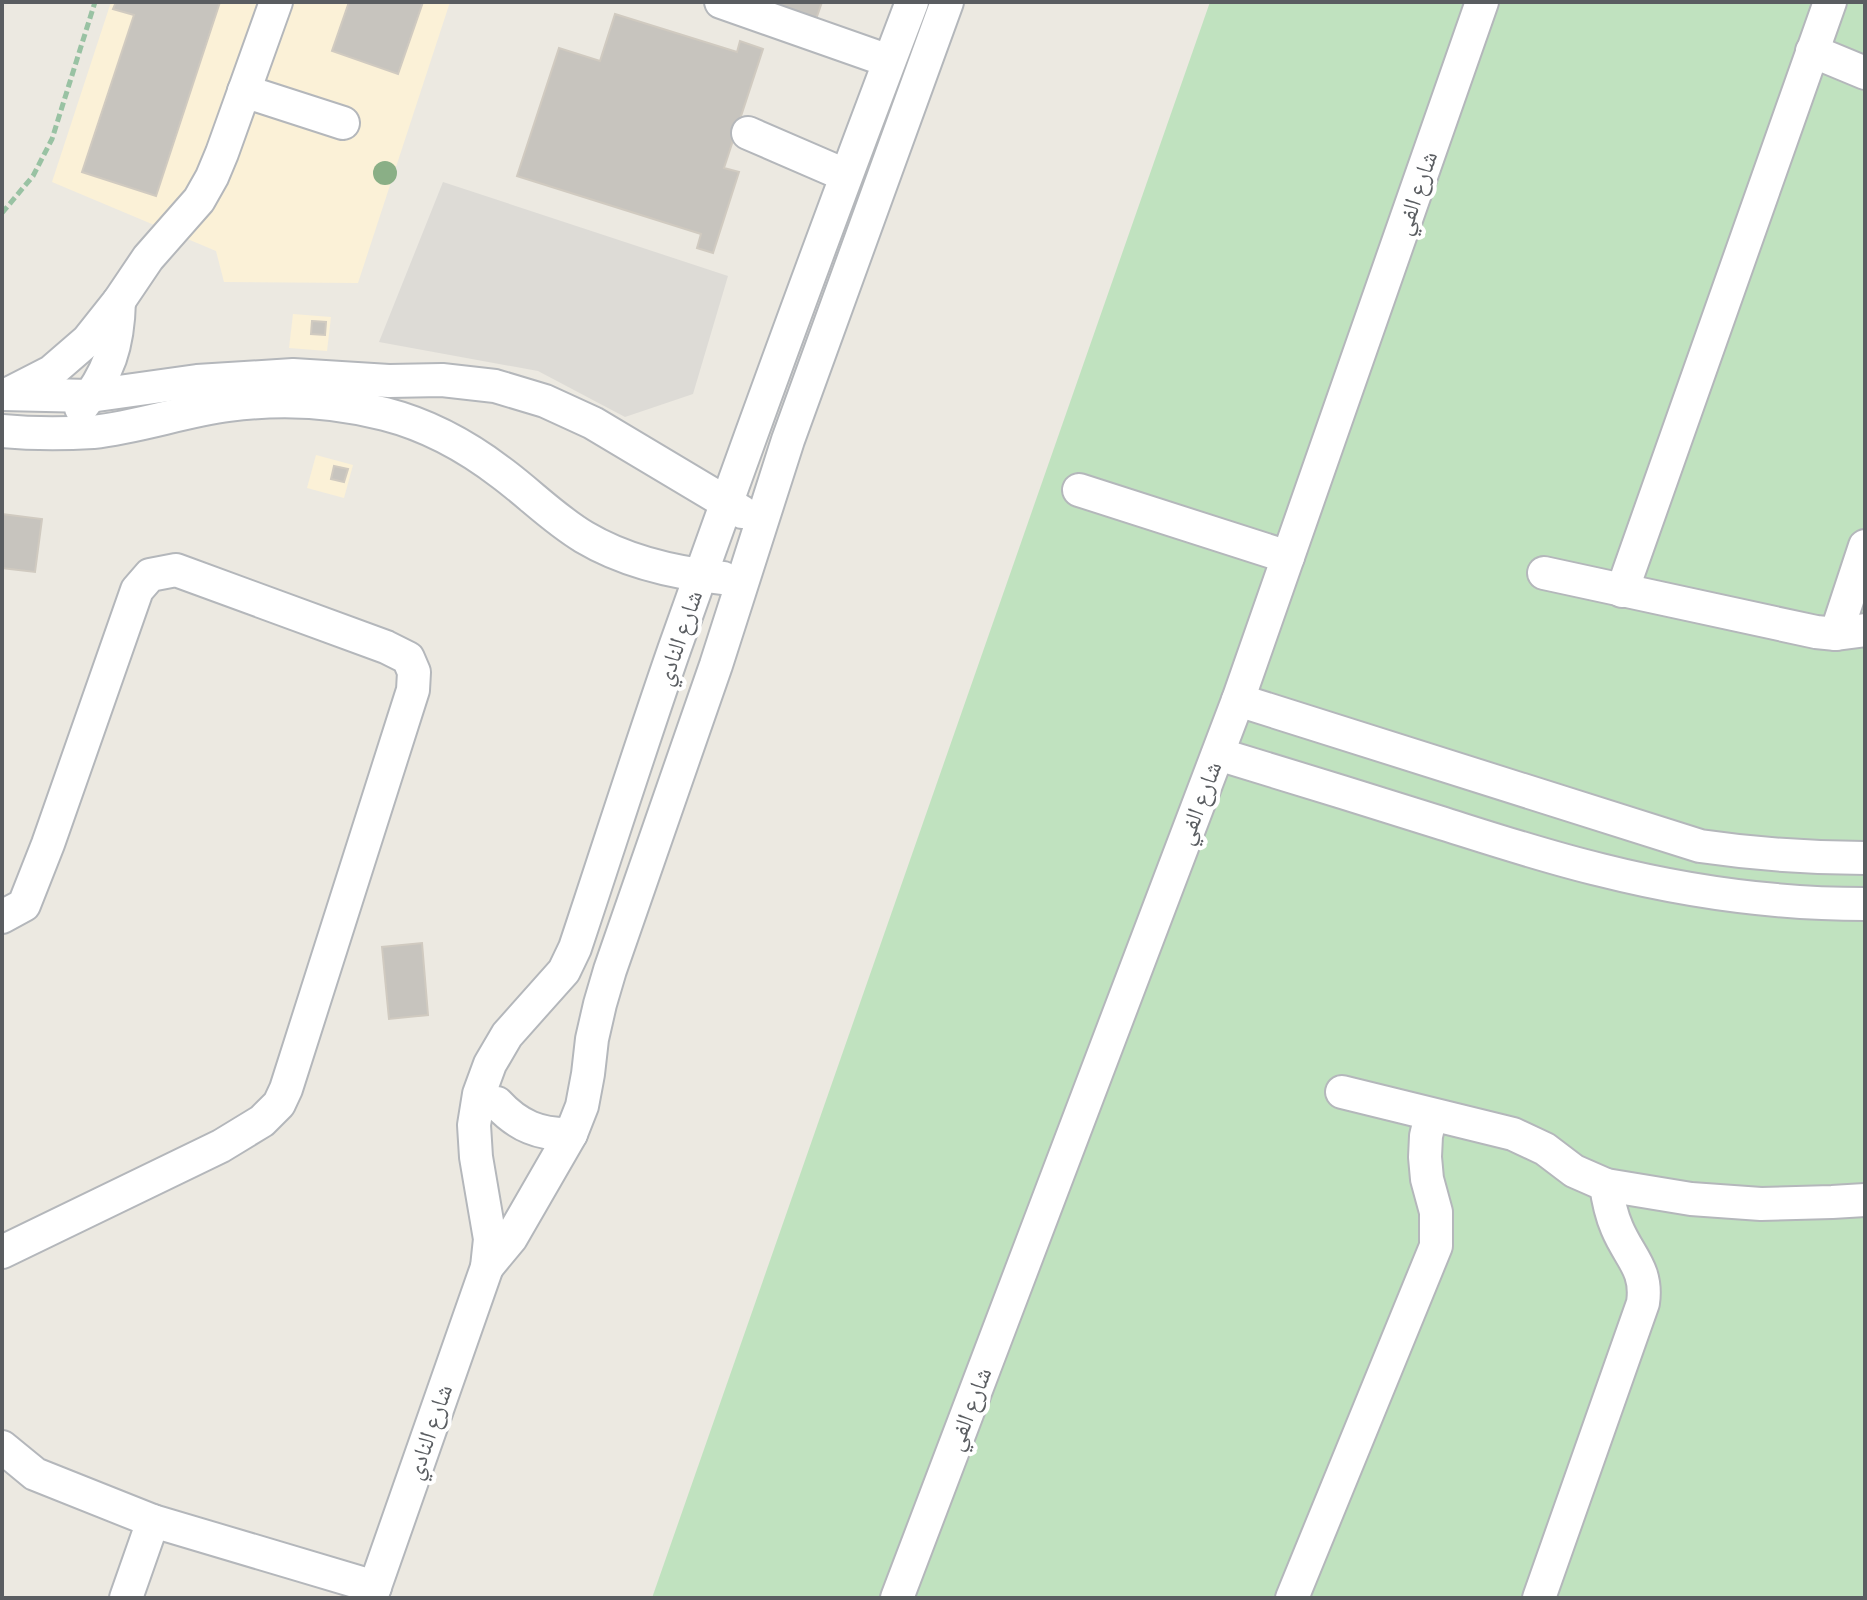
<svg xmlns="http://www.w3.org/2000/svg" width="1867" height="1600" font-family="Commissioner,'Noto Naskh Arabic',sans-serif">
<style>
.commercial{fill:#fbf1d7}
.industrial{fill:#dddbd6}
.green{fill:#c0e2bf}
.building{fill:#c7c4be;stroke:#d0cac0;stroke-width:2}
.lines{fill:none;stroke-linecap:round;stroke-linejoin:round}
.minor-casing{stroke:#b4b7bb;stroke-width:36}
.path{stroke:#99c2a3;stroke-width:5;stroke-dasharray:8 4;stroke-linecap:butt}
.minor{stroke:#fff;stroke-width:32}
.tree{fill:#8aaf86}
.labels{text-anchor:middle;stroke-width:8;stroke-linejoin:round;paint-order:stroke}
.street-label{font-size:24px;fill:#5a5d61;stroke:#fff}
</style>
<rect width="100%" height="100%" fill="#ece9e1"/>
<g class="commercial">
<polygon points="111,2 450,2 358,283 224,282 216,251 52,182"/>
<polygon points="293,314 331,317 327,351 289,348"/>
<polygon points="316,455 353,465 344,498 307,488"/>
</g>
<polygon class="industrial" points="443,182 728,276 693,394 625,417 538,371 379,342"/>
<polygon class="green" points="1210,2 1865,2 1865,1598 652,1598"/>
<g class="building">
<polygon points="116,2 220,2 156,196 82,172 134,15 113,9"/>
<polygon points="349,2 423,2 398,74 332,51"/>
<polygon points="739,2 822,2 813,28"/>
<polygon points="615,14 737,52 740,41 763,49 724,168 739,172 713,253 697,248 701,234 517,176 559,48 600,61"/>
<polygon points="312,321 326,322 325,335 311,334"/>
<polygon points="334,466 348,469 344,482 331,479"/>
<polygon points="2,514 42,519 35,572 2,568"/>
<polygon points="422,943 428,1015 389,1019 382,947"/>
</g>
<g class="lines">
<defs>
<g id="minor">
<polyline points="721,2 889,61"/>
<polyline points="1812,51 1865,73"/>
<polyline points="244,91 343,123"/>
<polyline points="748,133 845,175"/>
<polyline points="10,393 51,372 88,340 119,301 148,258 199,200 212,177 222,153 276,2"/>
<polyline points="2,394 90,396 197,381 293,375 389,381 442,380 495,386 545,401 593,423 742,512"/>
<path d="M81 408C109 373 118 346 119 301"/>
<path d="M2 431C33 434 62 434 93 432 139 427 183 411 229 405 280 398 335 401 385 414 428 425 468 447 503 474 531 495 554 519 584 537 626 562 675 573 723 578"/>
<polyline points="1079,490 1288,557"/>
<polyline points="1544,573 1816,632 1836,634 1865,630"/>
<polyline points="1622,591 1830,2"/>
<polyline points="1836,634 1865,546"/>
<path d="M1238 700 1700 846C1755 854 1809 858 1865 858"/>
<path d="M1218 754C1291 776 1365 799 1438 822 1492 839 1546 857 1601 870 1688 892 1776 904 1865 904"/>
<polyline points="2,917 24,905 48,844 137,590 150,575 176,570 386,647 408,658 414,672 413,690 286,1089 279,1104 262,1121 221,1146 2,1252"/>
<polyline points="1342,1092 1513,1134 1545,1149 1574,1171 1606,1185 1691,1199 1761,1204 1832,1202 1865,1200"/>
<path d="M497 1103C518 1126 540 1135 571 1134"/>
<polyline points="487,1267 511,1238 571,1134 582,1106 588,1074 592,1039 600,1004 610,970 716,665 788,440 947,2"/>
<polyline points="2,1447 35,1474 153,1521"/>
<polyline points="126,1598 153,1521 375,1587"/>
<path d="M371 1598 487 1267 490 1239 476 1157 474 1125 479 1094 490 1064 507 1035 564 971 575 948C608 849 640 748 674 650 751 433 830 217 912 2"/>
<polyline points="897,1598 1238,700 1482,2"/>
<polyline points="1292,1598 1436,1246 1436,1212 1427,1179 1425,1157 1426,1136 1431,1115"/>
<path d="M1539 1598 1643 1303C1648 1269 1629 1257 1617 1228 1611 1214 1608 1200 1606 1185"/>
</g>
</defs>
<use href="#minor" class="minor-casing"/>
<polyline class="path" points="2,213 33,176 52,139 95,2"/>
<use href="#minor" class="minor"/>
</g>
<circle class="tree" cx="385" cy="173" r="12"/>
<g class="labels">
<g class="street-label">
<text transform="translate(1416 193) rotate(-71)" y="8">شارع الفي</text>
<text transform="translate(679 638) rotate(-71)" y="8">شارع النادي</text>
<text transform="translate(1199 803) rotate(-69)" y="8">شارع الفي</text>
<text transform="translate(969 1409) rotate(-69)" y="8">شارع الفي</text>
<text transform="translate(429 1432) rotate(-71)" y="8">شارع النادي</text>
</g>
</g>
<rect width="1867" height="1600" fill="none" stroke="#5a5d61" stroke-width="8"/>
</svg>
